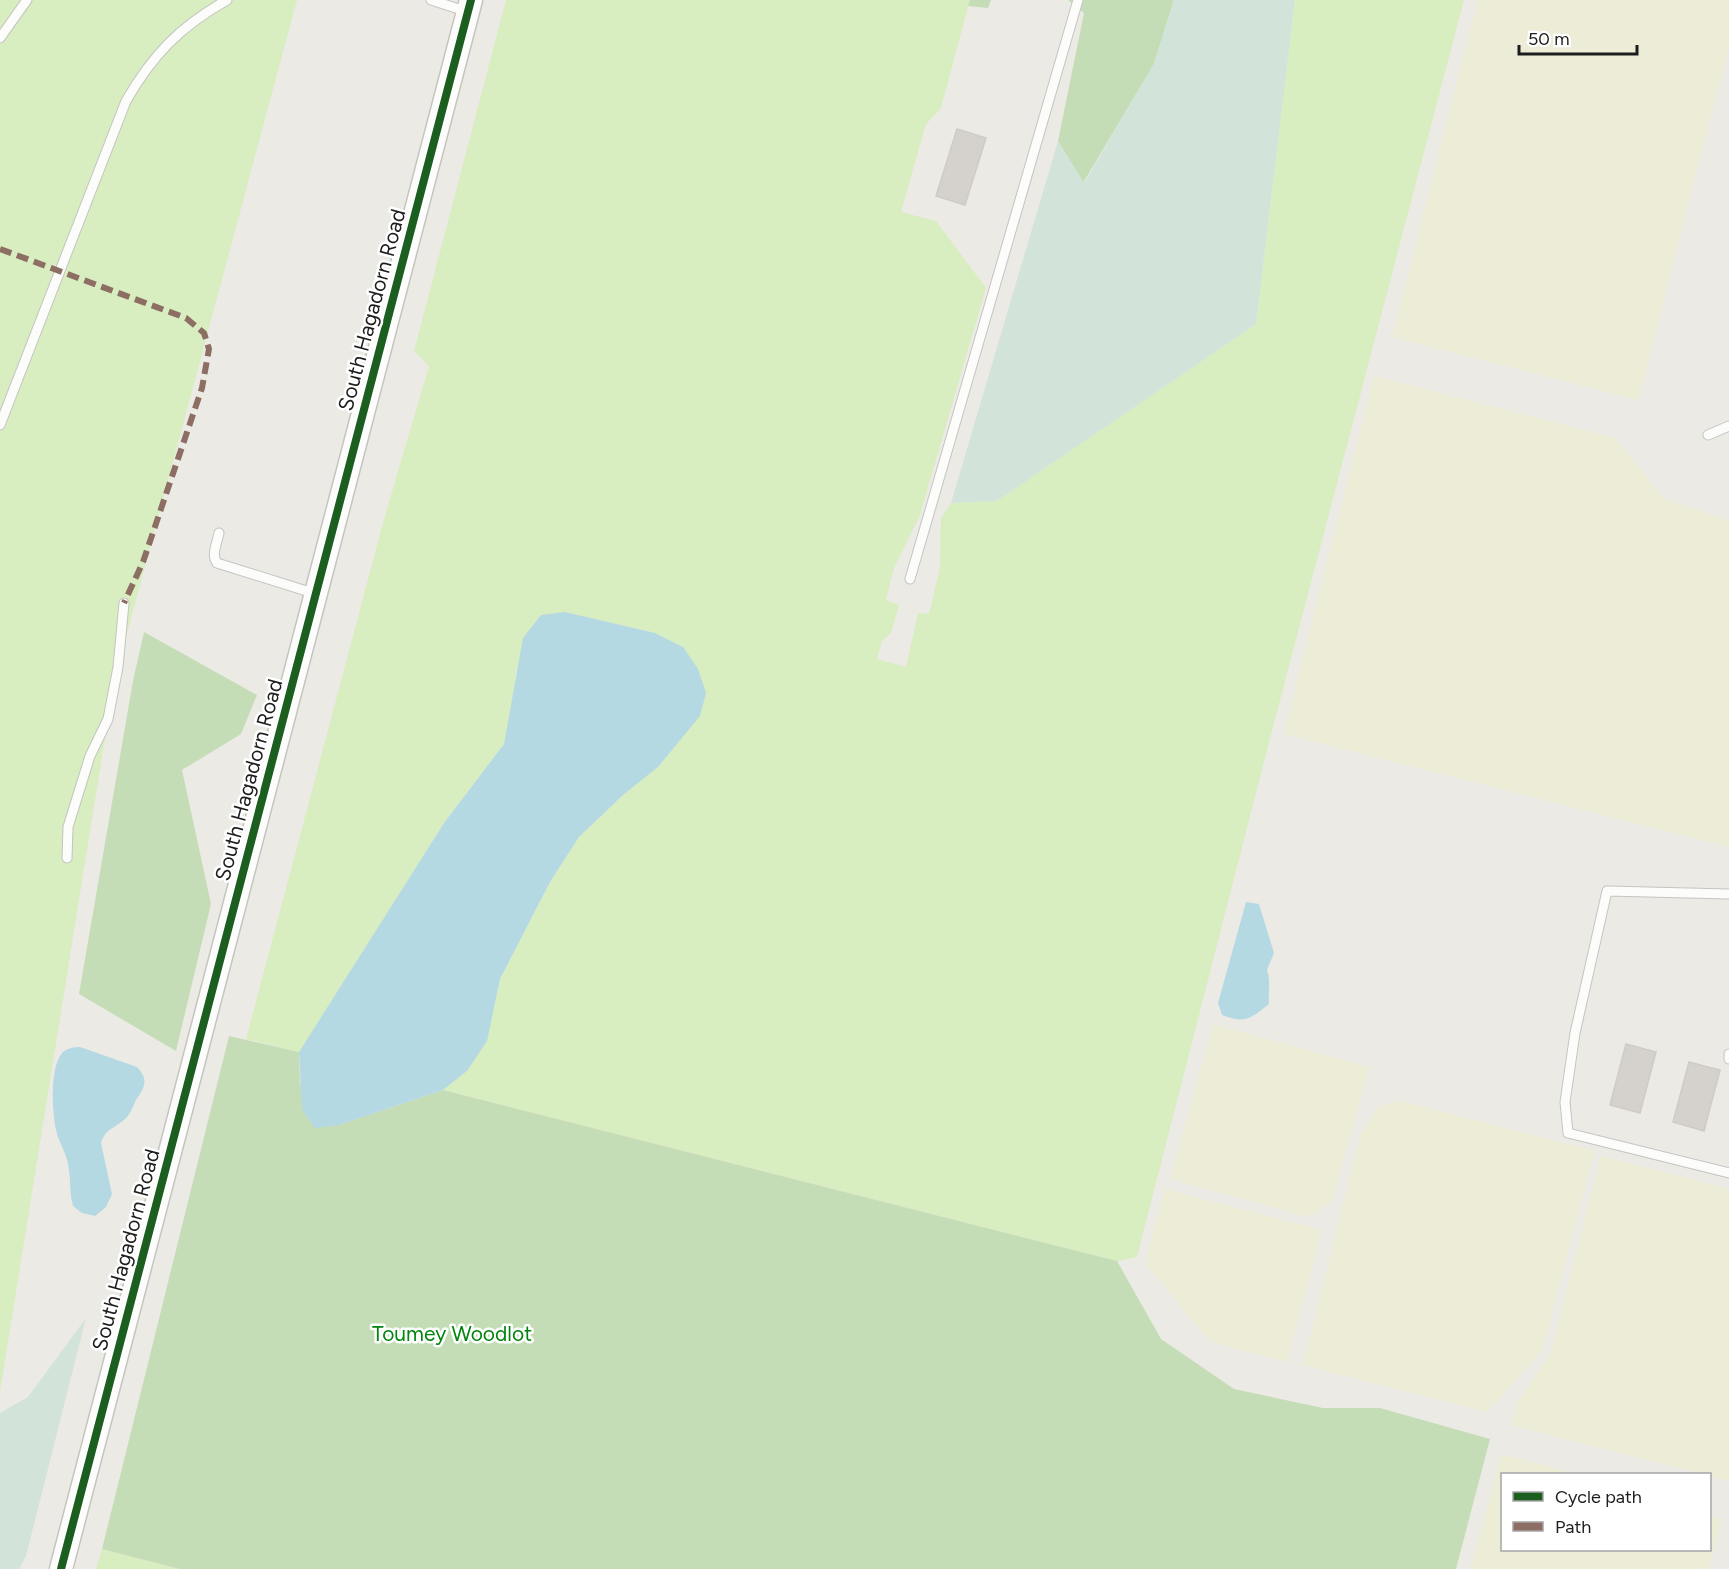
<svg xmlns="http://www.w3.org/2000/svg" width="1729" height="1569" font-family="Figtree,sans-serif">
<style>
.farmland{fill:#ededd7}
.grass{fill:#d8edc0}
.forest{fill:#c5ddb7}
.wetland{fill:#d2e4d9}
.water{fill:#b5d9e3}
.building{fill:#d5d2ce;stroke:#cfcbc6;stroke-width:1.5}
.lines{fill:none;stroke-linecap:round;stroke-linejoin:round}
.service-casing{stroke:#c4c4c1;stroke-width:11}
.tertiary-casing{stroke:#c4c4c1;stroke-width:25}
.service{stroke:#fcfcfb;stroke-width:9}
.tertiary{stroke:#fcfcfb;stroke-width:22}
.quiet{stroke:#8d6e63;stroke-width:6;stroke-dasharray:12 6;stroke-linecap:butt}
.cycleway-casing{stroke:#fff;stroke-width:11}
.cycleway{stroke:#1b5e20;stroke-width:8}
.labels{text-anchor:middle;stroke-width:5;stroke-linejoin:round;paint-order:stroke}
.street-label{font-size:21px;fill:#1d1d1d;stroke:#fff}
.park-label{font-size:21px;fill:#01850d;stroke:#fff}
</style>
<rect width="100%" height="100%" fill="#eceae5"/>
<g class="farmland">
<polygon points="1478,0 1729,0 1729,46 1638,400 1392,337"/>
<polygon points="1374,376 1615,438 1663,498 1729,521 1729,847 1284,734"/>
<polygon points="1213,1024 1369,1067 1332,1202 1308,1217 1170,1179"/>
<polygon points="1397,1100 1595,1151 1542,1351 1487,1412 1303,1365 1360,1136 1376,1109"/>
<polygon points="1601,1156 1729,1189 1729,1481 1511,1425 1517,1403 1550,1354"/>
<polygon points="1165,1189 1322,1230 1287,1362 1211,1342 1145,1264"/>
<polygon points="1501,1454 1578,1474 1502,1474 1502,1550 1710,1550 1710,1516 1722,1519 1709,1569 1471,1569"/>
</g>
<g class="grass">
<polygon points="0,0 297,0 114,682 0,1392"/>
<polygon points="506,0 970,0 941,108 926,124 901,212 936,221 986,288 920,515 894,568 886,600 899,605 891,633 882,641 877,659 906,667 918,613 929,614 940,567 941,518 951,503 997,501 1256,324 1295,0 1464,0 1267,750 1137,1257 1117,1261 443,1090 467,1071 494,1009 500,979 550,882 579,837 623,795 658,767 683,647 655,633 565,612 516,671 513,702 504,744 444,823 299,1052 246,1039 384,519 429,366 414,351"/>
<polygon points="102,1549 178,1569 96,1569"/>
</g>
<g class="forest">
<polygon points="970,0 991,0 988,8 968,6"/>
<polygon points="1068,0 1174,0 1154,64 1083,183 1058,141 1084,13"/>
<polygon points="144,632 257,695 241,734 182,770 211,904 176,1051 79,994 133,681"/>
<polygon points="229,1036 299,1052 300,1084 339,1125 443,1090 1117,1261 1161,1339 1234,1389 1323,1408 1380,1408 1490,1439 1456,1569 179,1569 102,1549"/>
</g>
<g class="wetland">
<polygon points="1174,0 1295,0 1256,324 997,501 951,503 1058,141 1084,183 1154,64"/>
<polygon points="86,1318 26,1556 19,1569 0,1569 0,1413 28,1397"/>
</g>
<g class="water">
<polygon points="565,612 655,633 683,647 698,669 706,693 700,716 658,767 623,795 579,837 550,882 500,979 487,1041 467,1071 443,1090 339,1125 315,1128 302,1110 299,1052 444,823 504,744 523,638 541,615"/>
<path d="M1246 902 1259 904 1274 953 1267 970C1271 981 1268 991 1269 1004 1250 1019 1245 1024 1222 1015L1218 1003Z"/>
<path d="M80 1047 137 1067C149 1080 145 1087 136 1100 133 1106 131 1112 127 1117 118 1127 105 1128 101 1143L112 1194 106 1207 95 1216 82 1213 73 1206C69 1192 71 1178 68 1164 66 1153 60 1144 57 1134 52 1115 49 1066 63 1052 68 1048 74 1047 80 1047Z"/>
</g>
<g class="building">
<polygon points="957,129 986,138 965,205 936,196"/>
<polygon points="1626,1044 1656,1052 1640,1113 1610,1105"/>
<polygon points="1689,1062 1720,1070 1704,1131 1673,1122"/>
</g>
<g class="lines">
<defs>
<g id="service">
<polyline points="431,0 468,12"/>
<polyline points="0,38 27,0"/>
<path d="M0 425 126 101C153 54 181 26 227 0"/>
<polyline points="1708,435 1729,426"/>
<path d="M219 533C217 543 211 555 217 563L316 594"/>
<polyline points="910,579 1078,0"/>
<polyline points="67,858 68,827 90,756 108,719 118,667 124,603"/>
<polyline points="1729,894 1607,891 1575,1033 1565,1102 1568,1133 1729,1173"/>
<polyline points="1729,1054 1729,1059"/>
</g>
<polyline id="tertiary" points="61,1569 471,0"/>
</defs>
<use href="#service" class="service-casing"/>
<use href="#tertiary" class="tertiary-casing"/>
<use href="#service" class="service"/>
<use href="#tertiary" class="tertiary"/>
<polyline class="quiet" points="0,249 186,318 204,333 209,349 202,388 143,562 124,603"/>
<defs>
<polyline id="cycleway" points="61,1569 471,0"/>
</defs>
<use href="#cycleway" class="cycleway-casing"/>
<use href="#cycleway" class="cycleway"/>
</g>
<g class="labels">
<g class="street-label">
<text transform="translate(372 310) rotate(-75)" y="7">South Hagadorn Road</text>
<text transform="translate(249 780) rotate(-75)" y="7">South Hagadorn Road</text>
<text transform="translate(126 1250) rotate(-75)" y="7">South Hagadorn Road</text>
</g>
<g class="park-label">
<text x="452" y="1341">Toumey Woodlot</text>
</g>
</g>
<rect x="1501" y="1473" width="210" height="78" fill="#ffffff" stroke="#a5a5a5" stroke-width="1.5"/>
<rect x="1513" y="1492" width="30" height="9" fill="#1b5e20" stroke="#a5a5a5" stroke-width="1.5"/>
<text x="1555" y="1503" font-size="18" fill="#1d1d1d">Cycle path</text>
<rect x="1513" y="1522" width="30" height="9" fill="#8d6e63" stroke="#a5a5a5" stroke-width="1.5"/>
<text x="1555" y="1533" font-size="18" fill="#1d1d1d">Path</text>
<path d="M1519 45v9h118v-9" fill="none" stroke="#1d1d1d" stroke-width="3"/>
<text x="1528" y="45" font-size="18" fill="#1d1d1d" stroke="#ffffff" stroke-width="4.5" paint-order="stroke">50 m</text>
</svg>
